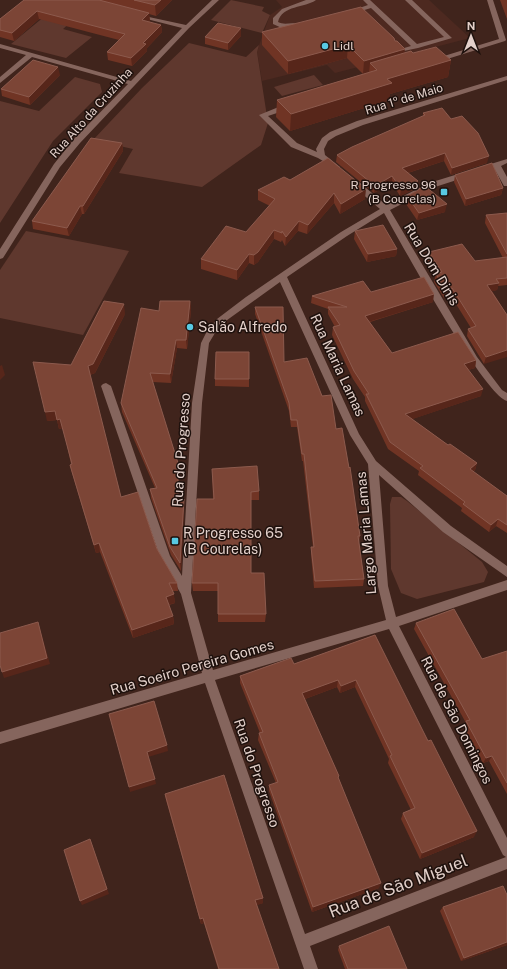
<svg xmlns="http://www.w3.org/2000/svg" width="507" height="969" font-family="'Public Sans',sans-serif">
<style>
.built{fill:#4d2920}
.green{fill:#5f382e}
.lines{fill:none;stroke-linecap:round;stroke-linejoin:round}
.minor{fill:#85655d;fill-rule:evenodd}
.wall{fill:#703424}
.shaded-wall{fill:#57261a}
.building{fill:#7c4536;stroke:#8c5a4d}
.poi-dot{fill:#58c9e3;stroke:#1e110d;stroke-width:1.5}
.labels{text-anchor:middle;stroke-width:3;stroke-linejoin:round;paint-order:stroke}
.far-poi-label{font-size:12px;fill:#e3d0ca;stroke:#1e110d;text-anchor:start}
.far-street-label{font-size:12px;fill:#e3d0ca;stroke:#1e110d}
.street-label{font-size:14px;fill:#e3d0ca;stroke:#1e110d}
.poi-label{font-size:14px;fill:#e3d0ca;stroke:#1e110d;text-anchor:start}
.near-street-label{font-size:17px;fill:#e3d0ca;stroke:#1e110d}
</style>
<rect width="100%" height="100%" fill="#40241c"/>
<polygon class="built" points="276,0 429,0 470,38 335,73 327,65 262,81 257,51 270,15 282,7"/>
<g class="green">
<polygon points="231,0 264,7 262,11 270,15 262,33 211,20"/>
<polygon points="62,2 87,8 63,29 92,37 66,58 11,44"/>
<polygon points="189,43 246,57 259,45 257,52 268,123 261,145 202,187 119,173 133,149 93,140 142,88"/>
<polygon points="314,75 323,85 282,96 274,87"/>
<polygon points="75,77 100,84 102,92 53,141 0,223 0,101 39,111"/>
<polygon points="26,231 129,251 83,335 0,318 0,270"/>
<polygon points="392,497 401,497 407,501 482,562 488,572 484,582 417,599 401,593 391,569 390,504"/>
</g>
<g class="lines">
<g class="minor">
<polygon points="212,0 219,0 189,28 80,143 60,167 3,258 0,259 0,249 54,164 74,139 128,84 32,57 0,83 0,77 26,55 0,48 0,44 131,81 182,28 135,16 135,14 186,25"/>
<path d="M306 0H316C305 8 282 5 278 22 285 26 293 21 298 25L297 26 284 29 273 24V18L282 9Z"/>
<polygon points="363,0 370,0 417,44 444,37 405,0 412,0 452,38 418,48 394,53 394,51 411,46 371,8 351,14 348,12 368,5"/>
<polygon points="487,0 493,0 506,40 505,41 444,60 433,59 433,57 444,56 499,39"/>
<polygon points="507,76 507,80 363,125 336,136 328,141 324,149 325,155 340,167 336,169 318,158 291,147 259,115 286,104 292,104 292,108 268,116 297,143 317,152 316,149 322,138 330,132 357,121"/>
<path d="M507 159V163L501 166 507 177V186H504L494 168 435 187 390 210 477 357 502 390 507 393V401C483 394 401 243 384 213L347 236 287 277 359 434 376 461 451 526 507 566V577L443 532 379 475 388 586 396 617 507 580V590L399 626 507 838V869L310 946 318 969H304L205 683 0 744V732L202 673 181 594 160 557 101 386 103 384 106 383 111 386 170 556 182 576 192 403 201 343 207 331 217 319 246 297 341 232 380 209 353 186V182H359L386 205 429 183ZM280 282 350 435 368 464 378 586 386 620 213 670 191 593 202 403 209 343 215 333 223 323ZM389 629 503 855 506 857 305 934 215 680Z"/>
</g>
</g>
<g class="wall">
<polygon points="24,0 172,0 156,16 149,14 150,21 149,22 161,25 162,32 147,48 147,51 132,66 108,60 107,52 119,40 39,19 14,41 0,37 0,19"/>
<polygon points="500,0 507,0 507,19"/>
<polygon points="241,28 241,36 228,50 205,44 205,37"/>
<polygon points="262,32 395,41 405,53 413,53 451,60 448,77 390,94 390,100 290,131 276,117 277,100 363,74 347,58 288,74 262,45"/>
<polygon points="60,75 30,105 2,96 1,89"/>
<polygon points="423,113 487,163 451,175 444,161 408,173 418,181 417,188 400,196 392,183 374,193 336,162 337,155 423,116"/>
<polygon points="122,143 123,151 84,214 82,214 69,236 33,229 32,221"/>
<polygon points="455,175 503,188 501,195 465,206 454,182"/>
<polygon points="290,180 365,199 340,214 334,203 307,234 298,231 285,246 282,240 281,242 274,239 258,262 254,265 249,263 237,280 201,269 201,259 246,232 270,206 258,200 258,190"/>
<polygon points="407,196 445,212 417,220 406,204"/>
<polygon points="507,213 507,285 498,286 497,290 492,291 507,315 484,364 467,336 468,329 471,328 451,296 444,298 434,282 436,274 437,274 427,260 429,252 475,261 503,258 485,223 486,215"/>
<polygon points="355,231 397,249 396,256 367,262 354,239"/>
<polygon points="371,292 433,302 370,322 392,353 476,360 475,368 468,370 481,396 412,419 448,445 477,463 475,470 473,472 507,496 507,533 496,526 489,532 461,511 462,508 418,475 419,471 388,449 365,401 365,397 353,379 332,335 333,327 335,327 328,314 328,309 311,303 312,296"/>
<polygon points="190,301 191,310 187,349 177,348 171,383 153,382 179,471 179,499 184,507 181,571 171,555 151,498 150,489 155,488 122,412 121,403 159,311"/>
<polygon points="255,307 284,362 322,396 336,429 349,468 360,536 359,543 364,579 363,586 314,588 311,554 311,547 313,547 303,461 302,461 297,427 291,427 289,411 255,314"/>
<polygon points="125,314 95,373 90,375 121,497 157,549 177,583 178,591 173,591 175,603 169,605 173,616 174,624 133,638 100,552 96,553 72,473 70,465 71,464 63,428 59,429 57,420 47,421 71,365"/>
<polygon points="249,352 249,387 215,386 215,379"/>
<polygon points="212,469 259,491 259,500 251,500 251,573 266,614 265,622 218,622 218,591 193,591 192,583 213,499"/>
<polygon points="416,623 482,659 507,651 507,794 489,761 483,763 464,727 466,723 414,629"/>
<polygon points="375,635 474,837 420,859 401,819 403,813 411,810 388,763 389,759 355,687 340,693 337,687 305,699 339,776 339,779 379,888 312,912 269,791 269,785 276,783 258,740 259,733 260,733 240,683 240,676 294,664"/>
<polygon points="165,794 263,903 256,905 279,969 218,969 204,923 201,924 166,800"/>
<polygon points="507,895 507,945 461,961 440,911 443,907"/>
<polygon points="339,946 407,969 345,969 338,950"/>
</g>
<g class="shaded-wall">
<polygon points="161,0 172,0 156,16 155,5"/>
<polygon points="37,11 39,19 14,41 12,33"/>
<polygon points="149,13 150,21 143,27 142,20"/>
<polygon points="161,25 162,32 147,48 147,51 132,66 131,58 143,43"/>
<polygon points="241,28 241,36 228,50 228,43"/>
<polygon points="348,45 347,58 288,74 288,61"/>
<polygon points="405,49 403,62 370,63 369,73 363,74 364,61"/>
<polygon points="451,60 448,77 390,94 390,100 290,131 291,114 387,79"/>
<polygon points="58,67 60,75 30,105 29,97"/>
<polygon points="122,143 123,151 84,214 83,206"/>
<polygon points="445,153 444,161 401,175 402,168"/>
<polygon points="489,156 487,163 451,175 452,168"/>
<polygon points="392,176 392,183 374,193 375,186"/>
<polygon points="418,181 417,188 400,196 401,189"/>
<polygon points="503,188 501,195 465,206 466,199"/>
<polygon points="366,189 365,199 340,214 341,204"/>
<polygon points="334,193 334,203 307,234 308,225"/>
<polygon points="447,204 445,212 417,220 419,213"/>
<polygon points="80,206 82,214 69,236 67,228"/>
<polygon points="299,221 298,231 285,246 286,237"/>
<polygon points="274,230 274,239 258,262 254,265 254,255"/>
<polygon points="397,249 396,256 367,262 368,254"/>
<polygon points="249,254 249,263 237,280 237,270"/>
<polygon points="499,283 497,290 486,293 487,285"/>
<polygon points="452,288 451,296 444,298 445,290"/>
<polygon points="434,294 433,302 365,323 365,316"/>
<polygon points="190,301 191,310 187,349 186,340"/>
<polygon points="124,304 125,314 95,373 90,375 88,366"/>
<polygon points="176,340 177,348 171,383 170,374"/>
<polygon points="507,350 507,357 484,364 486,357"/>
<polygon points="476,360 475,368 462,372 464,364"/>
<polygon points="2,365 5,375 0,380 0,366"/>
<polygon points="483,389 481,396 404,422 405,414"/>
<polygon points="55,411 57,420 47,421 45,412"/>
<polygon points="60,419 63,428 59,429 57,420"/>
<polygon points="178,463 179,471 179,507 178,499"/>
<polygon points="477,463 475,470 468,477 470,469"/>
<polygon points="184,499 184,507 181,571 180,563"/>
<polygon points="498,519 496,526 489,532 491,525"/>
<polygon points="99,543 100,552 96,553 94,545"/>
<polygon points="174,594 175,603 167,605 166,597"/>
<polygon points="173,616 174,624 133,638 132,630"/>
<polygon points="38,622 50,664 4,678 2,672"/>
<polygon points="338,680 337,687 302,700 302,693"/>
<polygon points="356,680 355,687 340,693 341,686"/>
<polygon points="167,745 168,751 148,757 147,752"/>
<polygon points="492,756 489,761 483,763 486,758"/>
<polygon points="155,779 156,784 130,792 129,787"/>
<polygon points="477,831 474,837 420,859 422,853"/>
<polygon points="92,844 109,894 82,905 80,901"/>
<polygon points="381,883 379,888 312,912 313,907"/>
<polygon points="263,898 263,903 255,906 255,900"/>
<polygon points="203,918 204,923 201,924 200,919"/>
<polygon points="507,942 507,945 461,961 464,958"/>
</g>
<g class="building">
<polygon points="24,0 99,0 149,13 142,20 161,25 143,43 146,44 131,58 107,52 125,34 37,11 12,33 0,30 0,19"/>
<polygon points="134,0 161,0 155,5"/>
<polygon points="361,7 394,38 395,41 397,41 405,49 364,61 348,45 288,61 262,32"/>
<polygon points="218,23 241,28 228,43 205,37"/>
<polygon points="436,47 451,60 387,79 392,83 291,114 277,100 377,70 370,63 411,51 413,53"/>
<polygon points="33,60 58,67 29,97 1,89"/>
<polygon points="442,108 451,119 462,116 478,133 489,156 452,168 445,153 402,168 418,181 401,189 392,176 375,186 337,155 352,147 425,115 423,113"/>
<polygon points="91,138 122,143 83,206 80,206 67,228 32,221"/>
<polygon points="328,158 366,189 341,204 334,193 308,225 299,221 286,237 282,231 282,233 274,230 258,252 254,255 249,254 237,270 201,259 226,226 246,232 275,199 258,190 284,177 290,180"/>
<polygon points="492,163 503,188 466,199 455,175"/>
<polygon points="425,186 447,204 419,213 407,196"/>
<polygon points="507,213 507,254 486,215"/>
<polygon points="383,225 397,249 368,254 355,231"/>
<polygon points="462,244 475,261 507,257 507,278 496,279 499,283 487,285 507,315 507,350 486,357 468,329 476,326 452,288 445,290 436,274 442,272 429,252"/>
<polygon points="424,277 434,294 365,316 392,353 458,332 476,360 464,364 483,389 405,414 448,445 450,444 477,463 470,469 507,496 507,525 498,519 491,525 463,504 465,502 420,468 423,466 390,442 366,394 369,394 354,371 333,327 340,325 328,307 347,307 312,296 363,281 371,292"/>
<polygon points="104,301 124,304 93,364 88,366 121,497 138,492 157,549 177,583 169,583 174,594 166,597 173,616 132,630 99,543 94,545 70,465 72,464 60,419 57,420 55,411 45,412 33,362 71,365"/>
<polygon points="160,301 190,301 186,340 176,340 170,374 150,373 178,463 178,499 184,499 180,563 170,547 150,489 157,488 121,403 141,308 159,311"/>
<polygon points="255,307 283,307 284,362 307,358 322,396 331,395 336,429 342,428 349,468 350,467 360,536 358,536 364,579 315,581 311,547 314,547 304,454 302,454 297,420 291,420 289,403"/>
<polygon points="216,352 249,352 249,379 215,379"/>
<polygon points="257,466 259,491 251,492 251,573 264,573 266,614 218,614 218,583 192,583 197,499 214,499 212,469"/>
<polygon points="454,609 482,659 507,651 507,783 492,756 486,758 466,721 470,720 416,623"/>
<polygon points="38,622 47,658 2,672 0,665 0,633"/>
<polygon points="375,635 428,741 431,740 477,831 422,853 403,813 415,808 390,756 392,755 356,680 341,686 338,680 302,693 339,776 338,777 381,883 313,907 269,785 278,782 259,733 263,732 240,676 291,658 294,664"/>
<polygon points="154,701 167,745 147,752 155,779 129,787 109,714"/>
<polygon points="224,775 263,898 255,900 279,969 219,969 203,918 200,919 165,794"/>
<polygon points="90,839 107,889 80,901 64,850"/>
<polygon points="503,886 507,895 507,942 464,958 443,907"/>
<polygon points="389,926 407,969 348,969 339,946"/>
</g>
<g class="poi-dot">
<circle cx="325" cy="46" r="4"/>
<rect x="440" y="188" width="8" height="8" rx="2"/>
<circle cx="190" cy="327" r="4"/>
<rect x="171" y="537" width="8" height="8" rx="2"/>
</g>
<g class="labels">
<g class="far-poi-label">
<text x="333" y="50">Lidl</text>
<text x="436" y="189" text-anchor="end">R Progresso 96<tspan x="436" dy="14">(B Courelas)</tspan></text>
</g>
<g class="far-street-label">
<text transform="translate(404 99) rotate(-17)" y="4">Rua 1º de Maio</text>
<text transform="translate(91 113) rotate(-48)" y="4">Rua Alto da Cruzinha</text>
</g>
<g class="street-label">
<text transform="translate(432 264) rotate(59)" y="5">Rua Dom Dinis</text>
<text transform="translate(338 365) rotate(65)" y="5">Rua Maria Lamas</text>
<text transform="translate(181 450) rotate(-86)" y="5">Rua do Progresso</text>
<text transform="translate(366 533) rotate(-95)" y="5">Largo Maria Lamas</text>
<text transform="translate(192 667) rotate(-16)" y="5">Rua Soeiro Pereira Gomes</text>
<text transform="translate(457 720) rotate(63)" y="5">Rua de São Domingos</text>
<text transform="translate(257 773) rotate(71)" y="5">Rua do Progresso</text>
</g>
<g class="poi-label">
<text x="198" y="332">Salão Alfredo</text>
<text x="183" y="538">R Progresso 65<tspan x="183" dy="16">(B Courelas)</tspan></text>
</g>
<g class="near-street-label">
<text transform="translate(398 886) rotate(-21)" y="6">Rua de São Miguel</text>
</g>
</g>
<g transform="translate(471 36)" stroke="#1e110d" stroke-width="3" paint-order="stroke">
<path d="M0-3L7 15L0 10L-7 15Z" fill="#e3d0ca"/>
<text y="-6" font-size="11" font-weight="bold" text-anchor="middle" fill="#e3d0ca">N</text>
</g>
</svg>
